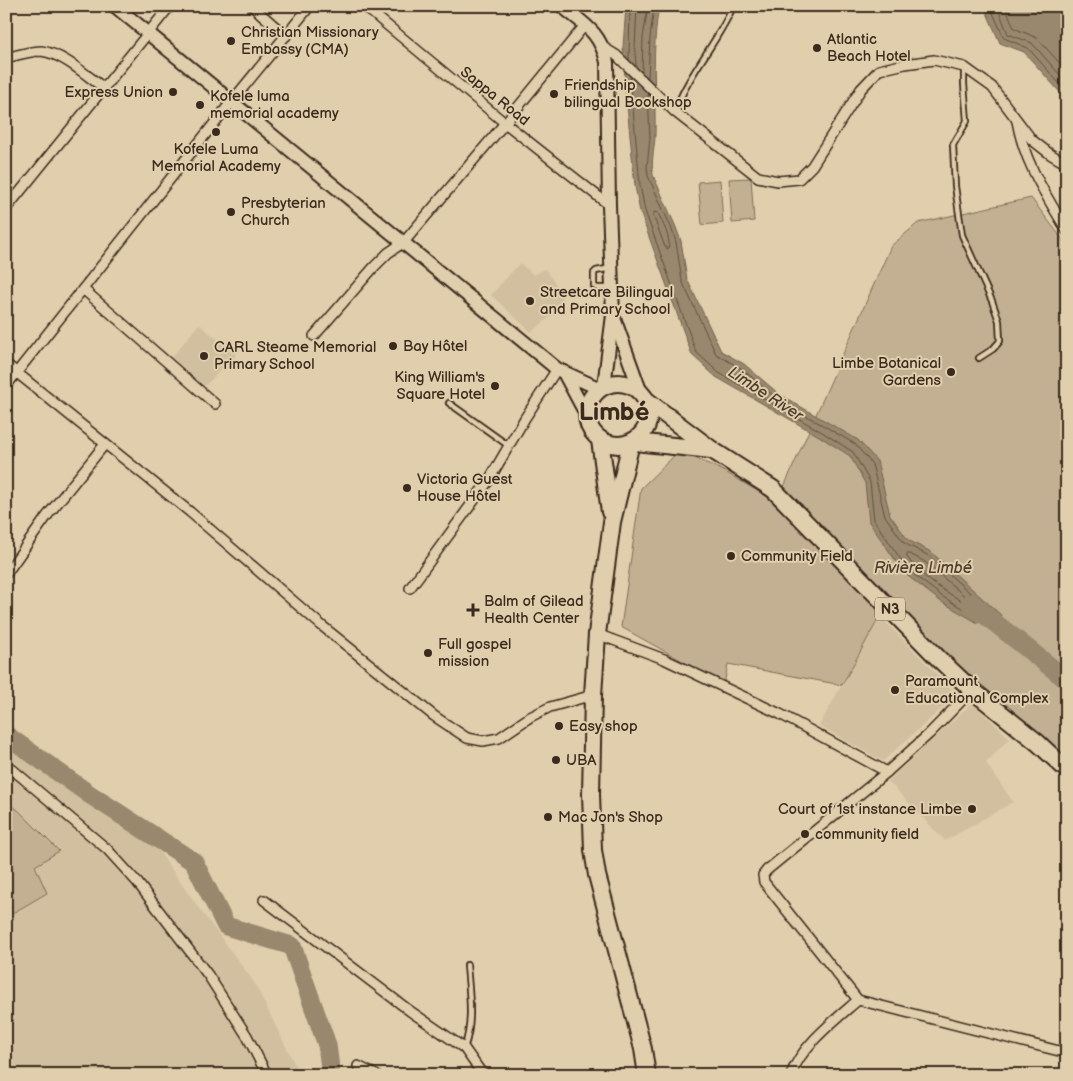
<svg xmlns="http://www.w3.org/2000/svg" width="1073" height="1081" font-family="'Balsamiq Sans',sans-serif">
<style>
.built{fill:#d2bf9f}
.green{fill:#c3b092;stroke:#7f6d58}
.water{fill:#99886e;stroke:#73624e}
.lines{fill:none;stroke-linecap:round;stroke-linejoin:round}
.shore{stroke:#61503e;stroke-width:1}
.river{stroke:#99886e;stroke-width:19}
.lane-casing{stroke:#3b2a1e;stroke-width:8}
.street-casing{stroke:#3b2a1e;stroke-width:12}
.secondary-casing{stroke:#3b2a1e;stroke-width:16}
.highway-casing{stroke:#3b2a1e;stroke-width:20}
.lane{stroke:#e1ceac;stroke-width:4.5}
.street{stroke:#e1ceac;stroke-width:9}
.secondary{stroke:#e1ceac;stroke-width:12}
.highway{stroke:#e1ceac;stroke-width:16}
.poi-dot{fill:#3b2a1e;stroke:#e1ceac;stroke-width:2}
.labels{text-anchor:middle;stroke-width:4;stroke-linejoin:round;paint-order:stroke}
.shield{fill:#e1ceac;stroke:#6d5b49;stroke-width:1}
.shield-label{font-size:14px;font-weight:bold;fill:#3b2a1e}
.poi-label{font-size:15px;fill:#3b2a1e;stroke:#e1ceac;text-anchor:start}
.street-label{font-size:15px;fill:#3b2a1e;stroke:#e1ceac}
.water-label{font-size:16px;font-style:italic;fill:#4e3d2e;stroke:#e1ceac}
.town-label{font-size:25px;font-weight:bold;fill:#3b2a1e;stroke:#e1ceac}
</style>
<rect width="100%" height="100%" fill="#e1ceac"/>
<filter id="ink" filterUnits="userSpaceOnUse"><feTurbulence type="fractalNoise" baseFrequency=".02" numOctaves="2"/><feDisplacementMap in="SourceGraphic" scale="10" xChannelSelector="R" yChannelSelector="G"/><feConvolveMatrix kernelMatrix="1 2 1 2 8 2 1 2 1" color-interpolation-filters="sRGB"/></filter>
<g filter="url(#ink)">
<g class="built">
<polygon points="520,263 534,275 545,269 562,293 562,308 531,332 491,295"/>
<polygon points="199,324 236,355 205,386 171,358"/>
<polygon points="880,616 957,695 883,761 819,726"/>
<polygon points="972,703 1010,738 986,763 1013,802 945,841 888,781"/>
<polygon points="6,735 89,794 146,832 187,892 254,982 300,1075 6,1075 6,917 46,893 35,866 18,810 6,803"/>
</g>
<g class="green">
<polygon points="751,178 754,221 732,223 729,179"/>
<polygon points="720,180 723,223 702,225 698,182"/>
<polygon points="1031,198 1067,245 1067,778 939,659 779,498 891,246 918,223"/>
<polygon points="679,451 720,469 773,500 887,611 880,616 842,685 728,664 724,684 621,627 641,488"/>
<polygon points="6,803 18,810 59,851 35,866 47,893 6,917"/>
</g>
<g class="water">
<path d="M626 6H659C651 51 656 92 655 137 654 150 651 162 653 175L675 225 681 241 687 279 721 351 744 364 779 394 858 440 877 461 890 515 908 540 931 552 1002 616 978 623 940 601 904 573 869 522 865 483 850 456 819 436 716 377 692 355 640 212 635 186 626 95 623 47Z"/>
<polygon points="984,6 1067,6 1067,100 1024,52 1000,43"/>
</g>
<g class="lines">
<g class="shore">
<polyline points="990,6 1004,38 1028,48 1067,92"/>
<polyline points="997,6 1008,34 1032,43 1067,83"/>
<polyline points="1005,6 1014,28 1037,38 1067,71"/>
<polyline points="629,60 630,6"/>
<polyline points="636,66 635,47 637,6"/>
<polyline points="642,72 643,38 648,6"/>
<polyline points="630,76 640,185 645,211 696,352 719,373 822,432 853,452 870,482 874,520 908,570 943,597 977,617 989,614 989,610 929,556 904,543 885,516 872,464 855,444 776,398 742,369 716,354 682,281 676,242 671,227 648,176 647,167 650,138 648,94"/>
<polyline points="648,78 650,38 654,6"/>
<path d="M655 212 658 213C662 222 672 239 668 249L665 247 653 215Z"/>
<path d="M907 554H910L925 562 967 598V601L964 602C944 591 920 577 907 557Z"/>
</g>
<g class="river">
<polyline points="970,603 1067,680"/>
<polyline points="6,735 89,794 194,862 226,926 292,946 327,1045 331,1075"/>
</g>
<defs>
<g id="lane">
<polyline points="964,69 964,84 967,121 953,145 955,186 962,235 992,301 999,321 1000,341 993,349 979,358"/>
<path d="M675 111C688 75 715 45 731 11"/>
<polyline points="610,288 597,288 594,286 594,273 596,271 611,268"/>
<polyline points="449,403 509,446"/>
<path d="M464 1048C474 1023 469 992 467 965"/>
</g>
<g id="street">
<polyline points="252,6 286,36"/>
<polyline points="364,6 505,123 609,205"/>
<polyline points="603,47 616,55 675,112 758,177 778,181 799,179 812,166 861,89 879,70 905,64 934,60 964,67 992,87 1032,140 1050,154 1067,164"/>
<path d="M6 58C17 55 30 51 41 51 62 53 87 76 104 88"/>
<path d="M1017 121C1024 162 1046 195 1067 231"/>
<polyline points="6,209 170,6"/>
<polyline points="83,289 215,404"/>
<polyline points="314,336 374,267 388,253 404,242 505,123 585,25"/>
<polyline points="6,364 190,512 321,625 434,716 467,738 483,741 499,738 530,717 550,707 593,695"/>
<polyline points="6,386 228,106 310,6"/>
<polyline points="6,574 47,516 105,444"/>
<polyline points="410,588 489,480 525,418 557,369"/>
<polyline points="597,634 664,659 780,714 887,772 929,734 972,690"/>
<polyline points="6,764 107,849 137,882 208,975 247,1036 267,1075"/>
<polyline points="887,772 767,870 763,875 764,882 858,1000 1067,1053"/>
<polyline points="264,900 410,1011 464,1048 483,1075"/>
<polyline points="358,1066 376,1075"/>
<path d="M791 1075C801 1046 835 1020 858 1000"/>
</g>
<g id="secondary">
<polyline points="115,6 557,369 600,389"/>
<path d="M562 6C585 25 600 32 607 62L609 205 613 315 604 386"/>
<polyline points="614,318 641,393"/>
<polyline points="564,373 586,414"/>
</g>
<g id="highway">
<circle cx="618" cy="414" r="31"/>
<polyline points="646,400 712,450 773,489 939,659 972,690 1038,743 1067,770"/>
<polyline points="600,440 610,512"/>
<polyline points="635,442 712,450"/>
<polyline points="631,443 612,522 597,634 593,695 591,794 593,850 597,875 643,1049 647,1075"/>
</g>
</defs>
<use href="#lane" class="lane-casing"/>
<use href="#street" class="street-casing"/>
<use href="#secondary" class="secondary-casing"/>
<use href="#highway" class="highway-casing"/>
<use href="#lane" class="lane"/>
<use href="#street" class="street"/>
<use href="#secondary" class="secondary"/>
<use href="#highway" class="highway"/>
</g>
</g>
<g class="poi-dot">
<circle cx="231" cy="41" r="5"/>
<circle cx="817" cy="48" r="5"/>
<circle cx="173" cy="92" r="5"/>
<circle cx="554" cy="94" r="5"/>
<circle cx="200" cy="105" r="5"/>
<circle cx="216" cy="132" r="5"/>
<circle cx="231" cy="212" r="5"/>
<circle cx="530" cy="301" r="5"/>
<circle cx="393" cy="346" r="5"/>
<circle cx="204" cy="356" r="5"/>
<circle cx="951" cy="372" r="5"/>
<circle cx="495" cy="386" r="5"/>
<circle cx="407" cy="488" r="5"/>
<circle cx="731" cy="556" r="5"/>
<path d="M470.5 602.5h5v5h5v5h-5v5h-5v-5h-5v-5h5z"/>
<circle cx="428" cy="653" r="5"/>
<circle cx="895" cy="690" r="5"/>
<circle cx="559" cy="726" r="5"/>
<circle cx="556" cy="760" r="5"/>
<circle cx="972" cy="809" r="5"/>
<circle cx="548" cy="817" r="5"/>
<circle cx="805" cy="834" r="5"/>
</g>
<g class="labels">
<rect class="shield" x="875" y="597.5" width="30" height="23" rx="4"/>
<g class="shield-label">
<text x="890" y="614">N3</text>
</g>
<g class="poi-label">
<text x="241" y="37">Christian Missionary<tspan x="241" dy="17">Embassy (CMA)</tspan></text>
<text x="827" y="44">Atlantic<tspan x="827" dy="17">Beach Hotel</tspan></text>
<text x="564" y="90">Friendship<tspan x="564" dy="17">bilingual Bookshop</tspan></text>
<text x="163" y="97" text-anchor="end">Express Union</text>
<text x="210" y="101">Kofele luma<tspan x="210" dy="17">memorial academy</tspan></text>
<text x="216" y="154" text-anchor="middle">Kofele Luma<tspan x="216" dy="17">Memorial Academy</tspan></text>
<text x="241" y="208">Presbyterian<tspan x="241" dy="17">Church</tspan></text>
<text x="540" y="297">Streetcare Bilingual<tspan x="540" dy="17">and Primary School</tspan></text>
<text x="403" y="351">Bay Hôtel</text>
<text x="214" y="352">CARL Steame Memorial<tspan x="214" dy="17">Primary School</tspan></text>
<text x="941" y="368" text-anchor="end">Limbe Botanical<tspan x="941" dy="17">Gardens</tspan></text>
<text x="485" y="382" text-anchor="end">King William's<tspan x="485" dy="17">Square Hotel</tspan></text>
<text x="417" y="484">Victoria Guest<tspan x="417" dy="17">House Hôtel</tspan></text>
<text x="741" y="561">Community Field</text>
<text x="484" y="606">Balm of Gilead<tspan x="484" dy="17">Health Center</tspan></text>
<text x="438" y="649">Full gospel<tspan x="438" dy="17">mission</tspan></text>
<text x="905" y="686">Paramount<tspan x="905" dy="17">Educational Complex</tspan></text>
<text x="569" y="731">Easy shop</text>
<text x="566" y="765">UBA</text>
<text x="962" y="814" text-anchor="end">Court of 1st instance Limbe</text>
<text x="558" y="822">Mac Jon's Shop</text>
<text x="815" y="839">community field</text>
</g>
<g class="street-label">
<text transform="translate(495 96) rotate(39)" y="5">Sappa Road</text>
</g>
<g class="water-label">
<text transform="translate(766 393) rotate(33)" y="6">Limbe River</text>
<text x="923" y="573">Rivière Limbé</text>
</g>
<g class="town-label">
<text x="614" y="420">Limbé</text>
</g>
</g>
<rect width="1073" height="1081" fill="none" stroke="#e1ceac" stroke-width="25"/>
<rect x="12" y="12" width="1048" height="1056" fill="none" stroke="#3b2a1e" stroke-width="2" filter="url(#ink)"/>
</svg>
